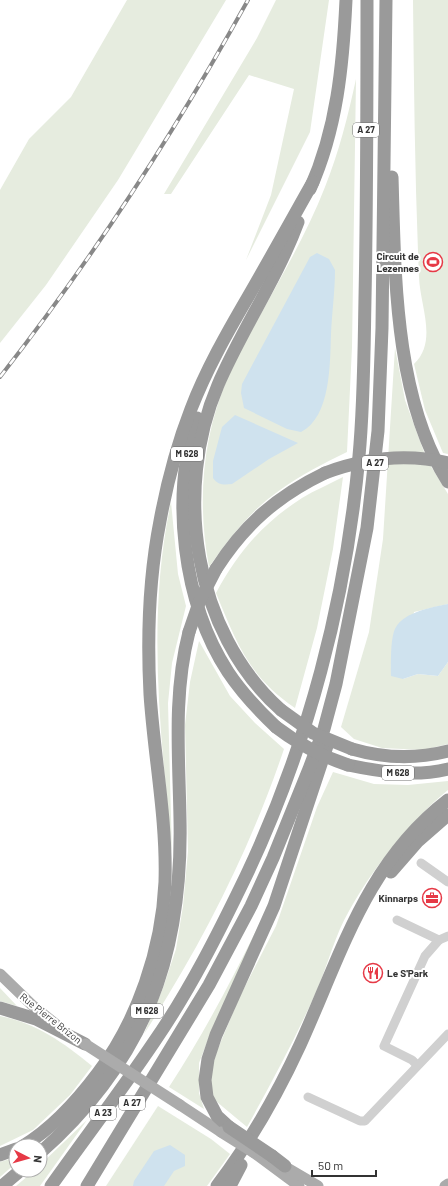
<svg xmlns="http://www.w3.org/2000/svg" width="448" height="1186" font-family="Barlow,sans-serif">
<style>
.green{fill:#e6ecdf}
.water{fill:#cfe2ee}
.lines{fill:none;stroke-linecap:round;stroke-linejoin:round}
.minor{stroke:#d0d0d0;stroke-width:9}
.major{stroke:#ababab;stroke-width:11}
.highway{stroke:#9a9a9a;stroke-width:13}
.rail-casing{stroke:#888;stroke-width:4}
.rail{stroke:#fff;stroke-width:2.5;stroke-dasharray:8;stroke-linecap:butt}
.major-bridge{stroke:#ababab;stroke-width:11}
.highway-bridge{stroke:#9a9a9a;stroke-width:13}
.labels{text-anchor:middle;stroke-width:4;stroke-linejoin:round;paint-order:stroke}
.shield{fill:#fff;stroke:#707070;stroke-width:1}
.shield-label{font-size:9px;font-weight:bold;fill:#333}
.poi-label{font-size:10px;font-weight:bold;fill:#333;stroke:#fff;text-anchor:end}
.street-label{font-size:10px;fill:#333;stroke:#fff}
</style>
<rect width="100%" height="100%" fill="#fff"/>
<g class="green">
<polygon points="127,0 226,0 118,180 46,285 0,343 0,190 29,139 71,97"/>
<polygon points="276,0 329,0 310,132 246,260 271,195 294,89 249,75 171,194 164,194 257,38"/>
<path d="M413 0H448V454L443 453 425 410 414 364C438 341 420 306 419 277 415 185 414 92 413 0Z"/>
<path d="M356 79 352 347 347 452C324 463 301 475 280 490 251 510 229 538 209 567 197 503 202 437 228 377 240 348 258 320 273 292 292 258 311 223 325 187 339 152 348 116 356 79Z"/>
<polygon points="395,348 405,400 417,433 427,460 448,494 448,604 414,612 403,679 418,674 438,676 448,662 448,744 423,750 382,748 354,739 341,727 369,632 383,539"/>
<path d="M343 477 333 549 317 628 295 708C249 677 236 642 216 593 238 552 263 523 302 498 315 490 330 484 343 477Z"/>
<path d="M171 502 178 574 186 606 172 663 168 703 172 853C161 736 146 618 171 502Z"/>
<path d="M199 641 230 696 255 723 284 749C250 850 202 944 144 1034L163 988 176 949 183 906 188 851 185 725 190 682Z"/>
<path d="M333 772 374 784 408 785 448 781V790C410 821 373 868 349 911 335 935 328 964 317 990 296 1037 272 1082 247 1127L211 1097V1071L217 1051 239 998 276 926 317 807Z"/>
<path d="M273 896 213 1027 199 1063V1093L204 1109 169 1087C209 1026 241 962 273 896Z"/>
<polygon points="0,988 17,1006 0,1001"/>
<path d="M0 1016C36 1023 64 1043 92 1066L70 1095 33 1130 0 1146Z"/>
<polygon points="158,1106 211,1139 230,1154 207,1186 106,1186"/>
<polygon points="87,1120 40,1186 16,1186 35,1170 40,1170 40,1165"/>
<polygon points="16,1157 16,1163 0,1177 0,1162"/>
</g>
<g class="water">
<path d="M317 253 329 259 335 270C335 291 332 312 331 334 330 363 331 417 301 432L287 429 244 408 241 393 242 384 310 257Z"/>
<path d="M235 415 298 443 269 459 232 484C223 485 218 485 213 478V461L222 427Z"/>
<path d="M448 604V662L438 676 418 674 403 679 391 676C391 665 390 636 396 627 405 612 432 607 448 604Z"/>
<polygon points="170,1145 185,1155 185,1166 174,1171 164,1186 133,1186 134,1181 154,1151"/>
</g>
<g class="lines">
<g class="minor">
<polyline points="421,863 448,882"/>
<polyline points="397,920 439,940"/>
<polyline points="417,1065 412,1060 384,1046 425,956 439,940 448,936"/>
<polyline points="308,1097 360,1121 365,1121 448,1034"/>
</g>
<g class="major">
<polyline points="0,974 32,1005 58,1026"/>
<polyline points="180,1105 221,1132"/>
<polyline points="253,1152 299,1186"/>
<polyline points="277,1162 318,1186"/>
<polyline points="445,1186 448,1184"/>
</g>
<g class="highway">
<path d="M392 177C395 274 394 398 448 482"/>
<path d="M310 189C337 129 343 65 346 0"/>
<path d="M197 418C170 496 183 603 228 672 242 693 258 710 276 727"/>
<path d="M216 569C244 525 277 496 325 473"/>
<path d="M281 710C193 632 173 490 218 385 242 329 277 279 298 222"/>
<path d="M352 749C383 758 417 759 448 751"/>
<path d="M348 765C381 772 415 777 448 769"/>
<polyline points="391,872 418,841 448,815"/>
<polyline points="0,1008 36,1019 85,1044"/>
<polyline points="229,1127 217,1116 207,1097 205,1080 208,1059 216,1035 274,906 327,746"/>
<path d="M23 1146C53 1128 77 1101 98 1073 138 1020 162 949 165 882 167 819 154 756 150 694 147 636 149 577 160 521 167 483 177 445 191 409 206 370 227 333 248 297 270 259 291 221 313 182"/>
<path d="M40 1153C144 1061 183 957 180 819 179 756 173 694 189 632"/>
<polyline points="0,1155 16,1149"/>
<polyline points="272,1156 285,1166"/>
<polyline points="2,1186 21,1170"/>
<path d="M51 1186C85 1138 121 1091 154 1042 190 990 219 932 246 876 308 745 346 600 359 456 364 403 364 350 365 298 367 198 367 99 367 0"/>
<polyline points="87,1186 209,985 251,906 273,858 309,769 324,729 336,684 367,528 378,431 382,328 386,0"/>
<path d="M217 1186C250 1142 277 1095 300 1045 341 955 366 863 448 800"/>
<polyline points="230,1186 241,1165"/>
</g>
<defs>
<path id="rail" d="M0 377C93 258 175 132 248 0"/>
</defs>
<use href="#rail" class="rail-casing"/>
<use href="#rail" class="rail"/>
<g class="major-bridge">
<polyline points="85,1044 180,1105"/>
<polyline points="221,1132 253,1152"/>
</g>
<g class="highway-bridge">
<path d="M325 473C365 458 406 453 448 463"/>
<polyline points="189,632 200,600 216,569"/>
<polyline points="281,710 313,733 352,749"/>
<path d="M276 727C298 744 321 756 348 765"/>
<polyline points="229,1127 272,1156"/>
</g>
</g>
<defs>
<symbol id="stadium-ring" viewBox="-11 -11 22 22"><circle r="9.5" fill="#fff" stroke="#e63946" stroke-width="1.5"/><path d="M0-5a6.5 5 0 1 0 0 10a6.5 5 0 1 0 0-10ZM-3.5-1.8h7v3.6h-7Z" fill="#e63946"/></symbol>
<symbol id="office-ring" viewBox="-11 -11 22 22"><circle r="9.5" fill="#fff" stroke="#e63946" stroke-width="1.5"/><path d="M-6-3h4V-5.5h4V-3h4V5H-6ZM-1-4.5V-3h2v-1.5ZM-6 0V1H6V0Z" fill="#e63946"/></symbol>
<symbol id="restaurant-ring" viewBox="-11 -11 22 22"><circle r="9.5" fill="#fff" stroke="#e63946" stroke-width="1.5"/><path d="M-5-6h1v4h1v-4h1v4h1v-4h1v5L-1.5 .5V6h-2V.5L-5-1ZM5-6V6H3V1.5H1.5Q1.5-4 5-6Z" fill="#e63946"/></symbol>
</defs>
<g fill-rule="evenodd">
<use href="#stadium-ring" x="422" y="251" width="22" height="22"/>
<use href="#office-ring" x="421" y="887" width="22" height="22"/>
<use href="#restaurant-ring" x="362" y="962" width="22" height="22"/>
</g>
<g class="labels">
<g class="shield">
<rect x="353" y="123" width="26" height="14" rx="3"/>
<rect x="171" y="447" width="32" height="14" rx="3"/>
<rect x="362" y="456" width="26" height="14" rx="3"/>
<rect x="382" y="766" width="32" height="14" rx="3"/>
<rect x="131" y="1004" width="32" height="14" rx="3"/>
<rect x="119" y="1096" width="26" height="14" rx="3"/>
<rect x="90" y="1106" width="26" height="14" rx="3"/>
</g>
<g class="shield-label">
<text x="366" y="133">A 27</text>
<text x="187" y="457">M 628</text>
<text x="375" y="466">A 27</text>
<text x="398" y="776">M 628</text>
<text x="147" y="1014">M 628</text>
<text x="132" y="1106">A 27</text>
<text x="103" y="1116">A 23</text>
</g>
<g class="poi-label">
<text x="419" y="260">Circuit de<tspan x="419" dy="12">Lezennes</tspan></text>
<text x="418" y="902">Kinnarps</text>
<text x="387" y="977" text-anchor="start">Le S'Park</text>
</g>
<g class="street-label">
<text transform="translate(51 1018) rotate(38)" y="4">Rue Pierre Brizon</text>
</g>
</g>
<g transform="translate(28 1158) rotate(96)"><circle r="19" fill="#ffffff" stroke="#adadad"/>
<path d="M0-3L7 15L0 10L-7 15Z" fill="#e63946"/>
<text y="-6" font-size="11" font-weight="bold" text-anchor="middle" fill="#333333">N</text>
</g>
<path d="M312 1170v6h64v-6" fill="none" stroke="#333333" stroke-width="2"/>
<text x="318" y="1170" font-size="12" fill="#333333" stroke="#ffffff" stroke-width="3" paint-order="stroke">50 m</text>
</svg>
